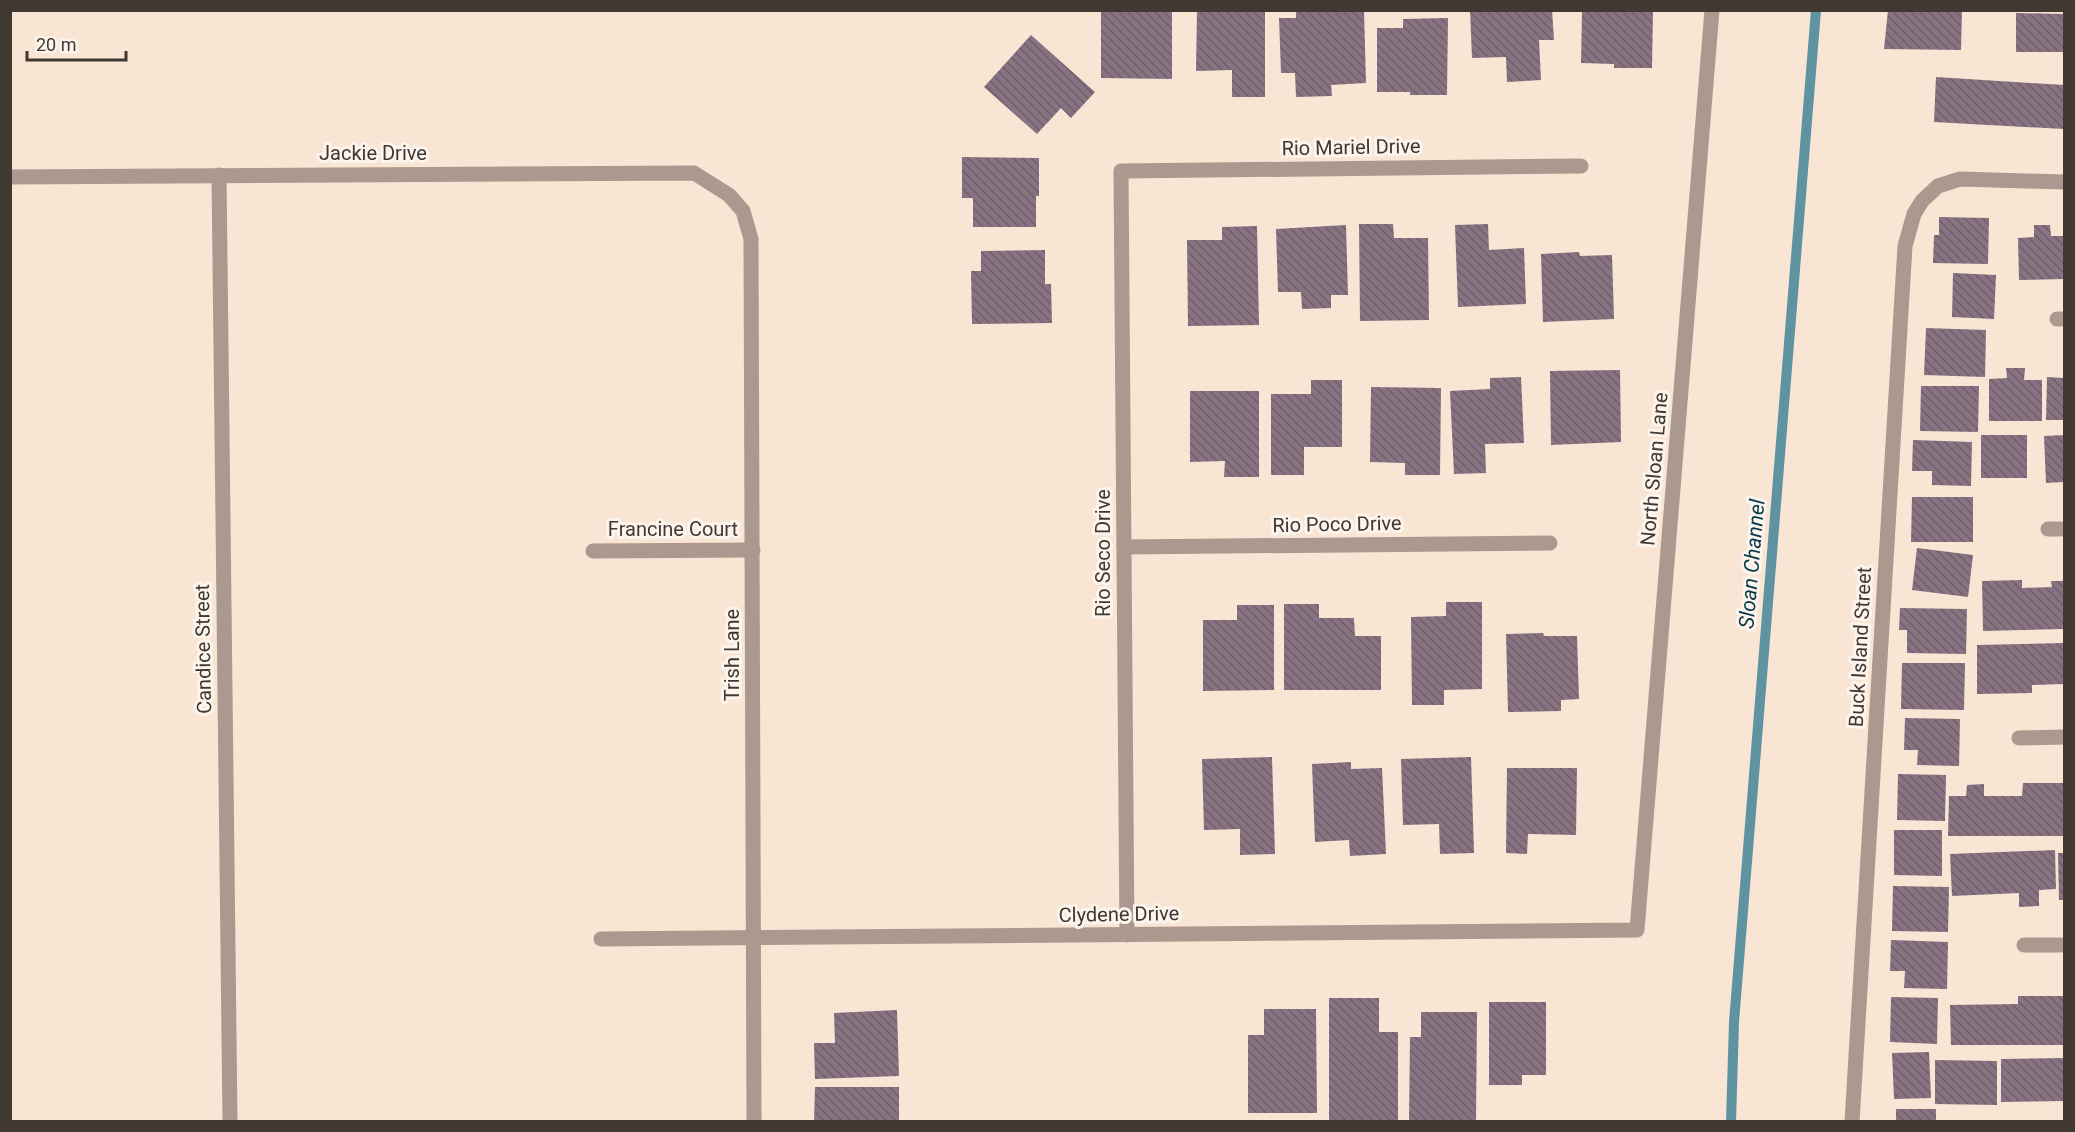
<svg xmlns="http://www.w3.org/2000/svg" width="2075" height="1132" font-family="Roboto,sans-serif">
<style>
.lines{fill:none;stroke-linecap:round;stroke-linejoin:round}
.stream{stroke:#5f93a2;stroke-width:10}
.building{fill:url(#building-back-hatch)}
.street{stroke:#ab988e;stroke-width:15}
.labels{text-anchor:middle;stroke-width:6;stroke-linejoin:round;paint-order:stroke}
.street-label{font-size:20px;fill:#403831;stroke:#fcf4ed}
.water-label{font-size:21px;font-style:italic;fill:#083b47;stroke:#fcf4ed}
</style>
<defs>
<pattern id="building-back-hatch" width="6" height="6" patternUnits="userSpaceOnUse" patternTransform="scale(1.5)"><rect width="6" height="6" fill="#877382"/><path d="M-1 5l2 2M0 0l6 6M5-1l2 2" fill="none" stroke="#705f6b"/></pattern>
</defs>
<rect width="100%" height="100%" fill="#f8e5d3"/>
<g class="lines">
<polyline class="stream" points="1731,1122 1734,1022 1816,10"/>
</g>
<g class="building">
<polygon points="1101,10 1172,10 1172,79 1101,78"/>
<polygon points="1197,10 1265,10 1265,97 1232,97 1232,70 1196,71"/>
<polygon points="1296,10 1364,10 1366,83 1331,85 1332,96 1296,97 1295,73 1281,73 1279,18 1296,18"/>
<polygon points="1470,10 1552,10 1554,40 1539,40 1541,80 1507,82 1506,57 1472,58"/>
<polygon points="1582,10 1653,10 1652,68 1614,68 1614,64 1581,63"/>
<polygon points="1888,10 1962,10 1961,50 1884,49"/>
<polygon points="2016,13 2064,14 2064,52 2016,52"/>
<polygon points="1448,18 1447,95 1410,95 1410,92 1377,92 1377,28 1403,28 1403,19"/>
<polygon points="1031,35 1095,92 1071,118 1061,108 1037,134 984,87"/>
<polygon points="1936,77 2064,85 2064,129 1934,122"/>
<polygon points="962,157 1039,158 1039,196 1036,196 1036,227 973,227 973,198 962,198"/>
<polygon points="1939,217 1989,218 1988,264 1933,263 1934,235 1939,235"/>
<polygon points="1359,224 1393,224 1394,238 1428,238 1429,320 1360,321"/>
<polygon points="1488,224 1489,250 1524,248 1526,304 1458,307 1455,225"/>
<polygon points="1346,225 1348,295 1331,295 1331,308 1302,309 1301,292 1278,292 1276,229"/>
<polygon points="2034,225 2050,225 2051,236 2063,236 2064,279 2019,280 2018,238 2034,237"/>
<polygon points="1257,226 1259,325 1188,326 1187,240 1222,240 1222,227"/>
<polygon points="1045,250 1045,284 1051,284 1052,323 972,324 971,271 981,271 981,251"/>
<polygon points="1579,252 1580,256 1612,255 1614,319 1543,322 1541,254"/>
<polygon points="1953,273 1996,275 1994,319 1952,317"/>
<polygon points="1926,328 1986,330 1985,377 1924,375"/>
<polygon points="2006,368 2025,368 2024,380 2042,380 2042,421 1989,421 1989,379 2007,378"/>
<polygon points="1620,370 1621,442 1551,445 1550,371"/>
<polygon points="1521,377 1524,443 1485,444 1486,473 1454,474 1450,391 1490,389 1490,378"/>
<polygon points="2047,377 2064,378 2064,420 2046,420"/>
<polygon points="1311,380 1342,380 1342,447 1304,447 1304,475 1271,475 1271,394 1311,394"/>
<polygon points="1921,386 1979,386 1978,432 1920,431"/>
<polygon points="1371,387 1441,388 1440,475 1405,475 1405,463 1370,462"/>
<polygon points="1190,391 1259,391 1259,477 1224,477 1225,461 1190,462"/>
<rect x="1981" y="435" width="46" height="43"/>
<polygon points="2064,435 2064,482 2046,483 2044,436"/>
<polygon points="1913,440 1972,442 1971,486 1932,485 1932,471 1912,471"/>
<polygon points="1912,497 1973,497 1973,542 1911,542"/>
<polygon points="1917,548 1973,555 1968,597 1912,590"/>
<polygon points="2022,580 2022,588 2052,587 2051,581 2064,581 2064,629 1983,631 1982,581"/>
<polygon points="1446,602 1482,602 1482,689 1444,690 1444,705 1412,705 1411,617 1446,616"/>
<polygon points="1284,604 1319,604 1319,618 1354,618 1355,636 1381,636 1381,690 1284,690"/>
<polygon points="1237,605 1274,605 1274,690 1203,691 1203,620 1237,620"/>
<polygon points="1900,608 1967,609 1966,654 1907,653 1907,630 1899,630"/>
<polygon points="1543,633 1544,636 1577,636 1579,699 1561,700 1561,711 1508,712 1506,634"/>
<polygon points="2064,643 2064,684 2032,685 2032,693 1977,694 1977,645"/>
<polygon points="1902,663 1965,663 1964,710 1901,709"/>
<polygon points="1905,718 1960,719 1959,766 1917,765 1918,750 1904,750"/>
<polygon points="1272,757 1275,854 1240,855 1240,829 1204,830 1202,759"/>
<polygon points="1471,757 1474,853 1440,854 1439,824 1403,825 1401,759"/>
<polygon points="1351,762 1351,769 1382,768 1386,854 1350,856 1349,840 1315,842 1312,764"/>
<polygon points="1507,768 1577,768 1576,835 1528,834 1527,854 1506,853"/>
<polygon points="1898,774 1946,775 1945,821 1897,820"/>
<polygon points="2023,783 2064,783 2064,836 1948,836 1949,796 1966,796 1967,785 1984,784 1984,796 2022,796"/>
<polygon points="1894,830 1942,830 1942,876 1894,875"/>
<polygon points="2055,850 2056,889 2039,890 2039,906 2019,907 2019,893 1952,896 1950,854"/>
<polygon points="2058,853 2064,853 2064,900 2059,900"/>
<polygon points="1893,886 1949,887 1948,932 1892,931"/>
<polygon points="1891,940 1948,942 1947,989 1904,988 1905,971 1890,971"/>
<polygon points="2018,996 2064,996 2064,1045 1951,1045 1950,1005 2018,1004"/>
<polygon points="1891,997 1938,998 1937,1044 1890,1042"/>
<polygon points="1329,998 1379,998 1379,1032 1398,1032 1398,1122 1329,1122"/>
<polygon points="1489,1002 1546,1002 1546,1075 1522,1075 1522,1085 1489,1085"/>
<polygon points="1264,1009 1316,1009 1317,1113 1248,1113 1248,1035 1264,1035"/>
<polygon points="897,1010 899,1076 815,1079 814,1043 835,1043 834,1013"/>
<polygon points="1421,1012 1477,1012 1476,1122 1409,1122 1410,1037 1421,1037"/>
<polygon points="1929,1052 1931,1098 1894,1099 1892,1053"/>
<polygon points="2064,1058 2064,1101 2001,1102 2001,1059"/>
<polygon points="1935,1060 1997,1061 1997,1105 1935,1104"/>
<polygon points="815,1087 899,1087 899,1122 814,1122"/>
<rect x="1896" y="1109" width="40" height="13"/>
</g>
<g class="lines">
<g class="street">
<polyline points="219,175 230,1122"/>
<polyline points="10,177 694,173 729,195 743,211 751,239 754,1122"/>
<polyline points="2057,319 2064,319"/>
<polyline points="2048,529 2064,529"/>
<polyline points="1124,547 1550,543"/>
<polyline points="593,551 753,550"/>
<polyline points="2019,738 2064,737"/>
<polyline points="1127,935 1121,171 1581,166"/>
<polyline points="601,939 1637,930 1712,10"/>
<polyline points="2024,945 2064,945"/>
<polyline points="1852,1122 1905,246 1914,214 1922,201 1938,186 1960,179 2064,182"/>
</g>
</g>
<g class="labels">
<g class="street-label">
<text transform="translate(1351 147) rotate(-1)" y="7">Rio Mariel Drive</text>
<text x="373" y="160">Jackie Drive</text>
<text transform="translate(1654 469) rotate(-85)" y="7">North Sloan Lane</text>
<text transform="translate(1337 524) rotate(-1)" y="7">Rio Poco Drive</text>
<text x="673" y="536">Francine Court</text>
<text transform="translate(1103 553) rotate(-90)" y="7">Rio Seco Drive</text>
<text transform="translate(1860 647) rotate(-87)" y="7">Buck Island Street</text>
<text transform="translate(203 649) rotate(-91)" y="7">Candice Street</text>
<text transform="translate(732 655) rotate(-90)" y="7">Trish Lane</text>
<text transform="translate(1119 914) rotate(-1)" y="7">Clydene Drive</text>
</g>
<g class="water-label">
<text transform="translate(1752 564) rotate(-85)" y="7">Sloan Channel</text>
</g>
</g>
<rect width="2075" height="1132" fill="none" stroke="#403831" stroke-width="24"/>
<path d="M27 51v9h99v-9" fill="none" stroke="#403831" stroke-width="3"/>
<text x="36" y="51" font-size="18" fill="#403831" stroke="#fcf4ed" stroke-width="4.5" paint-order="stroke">20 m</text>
</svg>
